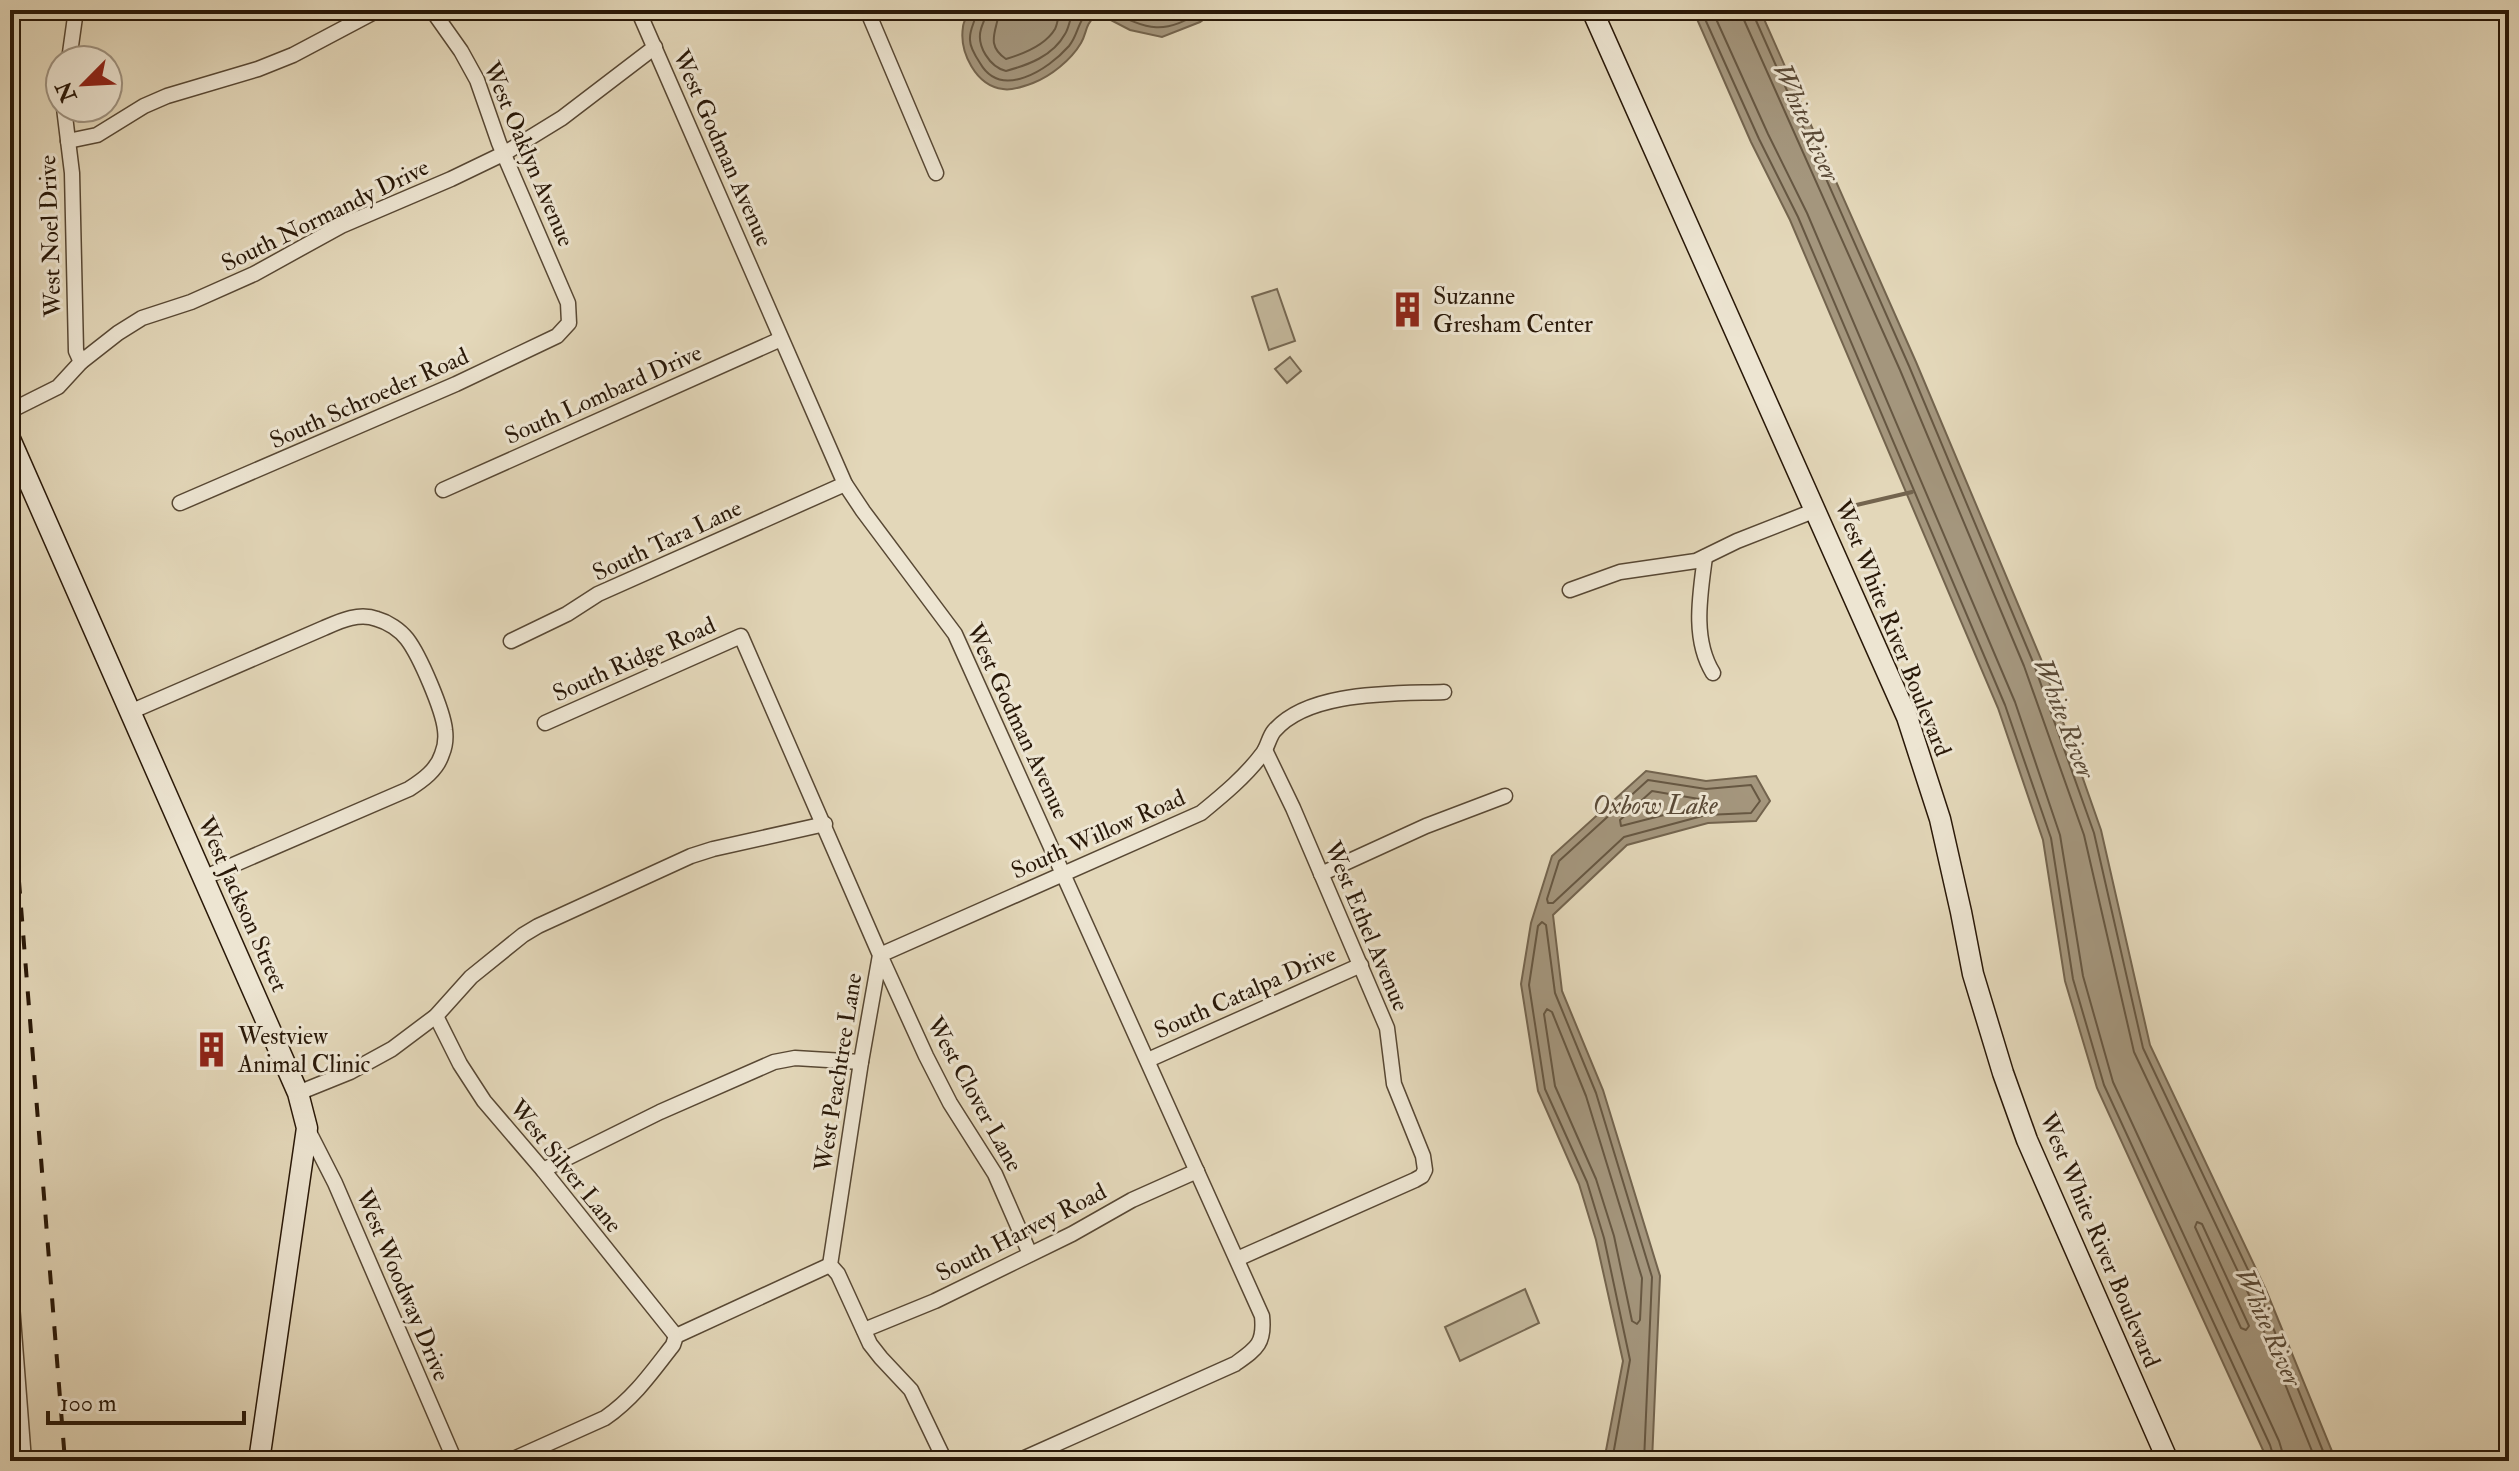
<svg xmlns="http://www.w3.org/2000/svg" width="2519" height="1471" font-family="'IM FELL Double Pica',serif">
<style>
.green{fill:#c3b79b;stroke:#766852;stroke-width:2}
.water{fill:#a4967d;stroke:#73644e;stroke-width:2}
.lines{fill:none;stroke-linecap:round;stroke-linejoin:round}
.shore{stroke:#665742;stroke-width:2}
.stream{stroke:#73644e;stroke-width:4}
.street-casing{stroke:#584834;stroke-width:17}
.secondary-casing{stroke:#291808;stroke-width:23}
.street{stroke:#ede5d2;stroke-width:14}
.secondary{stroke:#ede5d2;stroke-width:20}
.rail{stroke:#291808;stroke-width:4;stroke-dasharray:14 14;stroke-linecap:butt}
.labels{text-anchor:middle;stroke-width:6;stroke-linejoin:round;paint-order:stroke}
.street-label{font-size:24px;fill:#291808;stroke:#ede5d2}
.poi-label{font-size:24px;fill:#291808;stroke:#ede5d2;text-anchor:start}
.water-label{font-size:26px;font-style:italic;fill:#5a4a37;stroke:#ede5d2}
</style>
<rect width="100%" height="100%" fill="#e3d7b9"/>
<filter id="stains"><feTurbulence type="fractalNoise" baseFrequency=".0025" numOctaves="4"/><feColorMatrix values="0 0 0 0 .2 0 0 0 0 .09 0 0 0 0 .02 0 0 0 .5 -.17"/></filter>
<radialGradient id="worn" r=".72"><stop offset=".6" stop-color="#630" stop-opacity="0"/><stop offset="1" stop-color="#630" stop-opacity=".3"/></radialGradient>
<g class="green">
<polygon points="1277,289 1295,341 1269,350 1252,297"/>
<polygon points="1290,357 1301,371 1287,383 1275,369"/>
<polygon points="1525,1289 1539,1323 1460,1361 1445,1327"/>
</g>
<g class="water">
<path d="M970 10H1217L1200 22 1162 37 1130 30 1107 18 1095 17C1085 24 1087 33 1081 43 1071 60 1051 76 1033 83 1025 86 1011 91 1003 89 976 86 959 52 963 27 963 21 968 16 970 10Z"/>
<polygon points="1693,10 1760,10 1916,362 2041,659 2101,830 2150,1045 2266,1290 2336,1461 2268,1461 2097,1088 2065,981 2043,840 1998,708 1790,220 1751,142"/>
<polygon points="1646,771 1706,781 1756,776 1770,801 1756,821 1708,823 1627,845 1553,915 1562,991 1603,1090 1660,1276 1652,1461 1604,1461 1623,1361 1596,1240 1579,1184 1538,1091 1521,984 1531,923 1552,856"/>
</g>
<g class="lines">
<g class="shore">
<path d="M977 10C976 21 969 29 970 40 970 48 976 57 980 63 1001 100 1048 70 1069 46 1079 34 1077 20 1091 10"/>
<path d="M987 10C986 18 983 22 981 29 976 46 990 67 1006 71 1028 65 1053 56 1065 34 1070 26 1069 18 1075 10"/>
<path d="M999 10C998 30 984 44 1006 59 1023 54 1045 46 1055 29 1058 23 1058 16 1060 10"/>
<path d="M1110 10C1147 30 1165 36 1203 10"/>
<polyline points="1701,10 1759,139 1798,217 2005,705 2051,838 2073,979 2104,1085 2270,1445 2275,1461"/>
<polyline points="1712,10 1768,134 1807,213 2015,702 2060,835 2083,976 2113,1082 2279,1441 2285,1461"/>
<polyline points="1743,10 1744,20 1900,370 2024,666 2084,835 2134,1052 2250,1297 2316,1461"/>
<polyline points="1753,10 1754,16 1909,366 2033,662 2094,833 2143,1048 2259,1293 2327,1461"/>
<polygon points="1648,780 1706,789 1751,785 1760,801 1751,813 1706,815 1624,837 1553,903 1548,903 1547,899 1559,861"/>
<polygon points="1652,791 1699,799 1702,803 1699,806 1621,826 1620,820"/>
<polygon points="1547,1009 1552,1012 1586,1096 1642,1278 1640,1320 1637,1324 1632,1321 1614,1236 1596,1179 1555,1086 1544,1014"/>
<polygon points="2197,1222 2202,1224 2249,1326 2246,1330 2241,1328 2195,1227"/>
<polyline points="1612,1461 1630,1360 1604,1238 1587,1182 1545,1089 1529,985 1538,926 1542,922 1546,925 1555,993 1596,1093 1652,1277 1644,1461"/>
</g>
<polyline class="stream" points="1848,507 1912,492"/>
<defs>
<g id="street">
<path d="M638 10 845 484 863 511 955 634 1262 1316C1265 1344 1256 1349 1235 1364L1018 1461"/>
<polyline points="867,10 936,173"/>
<polyline points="69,60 76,10"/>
<polyline points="64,108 72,173 76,351 81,362"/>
<polyline points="68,141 97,135 144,106 167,96 258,69 293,55 378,10"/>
<polyline points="10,411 58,387 81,362 118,333 142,318 191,302 254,274 341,226 451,179 505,153 562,118 655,47"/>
<polyline points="443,490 781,339"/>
<polyline points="180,503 456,384 557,336 569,323 568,303 499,143 477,80 461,51 432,10"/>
<path d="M1705 557C1700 595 1692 639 1713 673"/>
<polyline points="1570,590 1620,572 1696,561 1737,541 1816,510"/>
<polyline points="511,641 567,614 598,594 845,484"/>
<path d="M130 712 324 628C340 621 359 612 377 619 388 622 400 630 407 639 420 656 443 710 445 730 446 738 445 747 442 754 437 770 423 780 409 789L203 878"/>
<polyline points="545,723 741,636 880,955 861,1062 830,1265 838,1274 870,1344 881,1358 911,1390 945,1461"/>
<polyline points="1321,874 1426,826 1505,796"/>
<polyline points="436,1016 460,1064 484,1101 543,1170 676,1336"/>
<polyline points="1148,1060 1361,965"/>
<polyline points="298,1093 350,1072 392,1049 436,1016 471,977 523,935 538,926 691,856 713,849 825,824"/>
<polyline points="307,1128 335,1183 455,1461"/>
<polyline points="543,1170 660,1112 774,1062 795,1058 861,1062"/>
<path d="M1030 1254 995 1174 950 1103 926 1056 880 955 1201 813C1223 795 1246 776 1263 753 1268 746 1269 737 1274 731 1309 690 1395 694 1444 692"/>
<polyline points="1237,1259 1415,1180 1422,1176 1425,1170 1423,1156 1394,1084 1387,1028 1293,808 1265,750"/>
<polyline points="10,1279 24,1461"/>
<polyline points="864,1330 935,1301 1072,1234 1132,1200 1197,1171"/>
<path d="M509 1461 605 1418C634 1398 652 1372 673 1345L676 1336 830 1265"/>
</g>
<g id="secondary">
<polyline points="1592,10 1907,717 1940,819 1961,912 1973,974 2003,1073 2027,1140 2168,1461"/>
<polyline points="10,439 298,1093 307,1128 259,1461"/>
</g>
</defs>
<use href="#street" class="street-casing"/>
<use href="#secondary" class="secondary-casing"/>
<use href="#street" class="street"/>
<use href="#secondary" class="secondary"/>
<polyline class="rail" points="10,768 65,1461"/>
</g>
<defs>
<symbol id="building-bare" viewBox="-9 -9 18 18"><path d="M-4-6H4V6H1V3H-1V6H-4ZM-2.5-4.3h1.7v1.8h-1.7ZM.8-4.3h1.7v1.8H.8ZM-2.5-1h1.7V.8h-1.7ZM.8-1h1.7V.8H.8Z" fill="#8f2418" stroke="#ede5d2" stroke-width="2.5" paint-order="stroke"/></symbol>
</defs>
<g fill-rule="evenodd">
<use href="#building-bare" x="1382" y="284" width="51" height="51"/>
<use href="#building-bare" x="186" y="1024" width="51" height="51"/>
</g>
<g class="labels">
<g class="street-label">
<text transform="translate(723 148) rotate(66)" y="8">West Godman Avenue</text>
<text transform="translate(529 154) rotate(67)" y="8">West Oaklyn Avenue</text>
<text transform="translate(325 215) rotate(-26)" y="8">South Normandy Drive</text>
<text transform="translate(50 236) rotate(-92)" y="8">West Noel Drive</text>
<text transform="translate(603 394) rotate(-24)" y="8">South Lombard Drive</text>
<text transform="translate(369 398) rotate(-24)" y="8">South Schroeder Road</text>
<text transform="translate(667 540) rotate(-25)" y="8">South Tara Lane</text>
<text transform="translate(1893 628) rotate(68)" y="8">West White River Boulevard</text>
<text transform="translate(634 659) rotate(-24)" y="8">South Ridge Road</text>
<text transform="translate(1018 721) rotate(65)" y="8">West Godman Avenue</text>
<text transform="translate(1098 834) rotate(-24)" y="8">South Willow Road</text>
<text transform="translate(243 904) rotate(66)" y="8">West Jackson Street</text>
<text transform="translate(1367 926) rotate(67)" y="8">West Ethel Avenue</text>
<text transform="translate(1245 992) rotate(-24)" y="8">South Catalpa Drive</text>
<text transform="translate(838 1072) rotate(-81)" y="8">West Peachtree Lane</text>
<text transform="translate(975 1094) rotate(61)" y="8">West Clover Lane</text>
<text transform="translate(566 1166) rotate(51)" y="8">West Silver Lane</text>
<text transform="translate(1021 1232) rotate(-27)" y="8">South Harvey Road</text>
<text transform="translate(2100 1240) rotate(67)" y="8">West White River Boulevard</text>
<text transform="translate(403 1285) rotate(67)" y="8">West Woodway Drive</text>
</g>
<g class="poi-label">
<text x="1433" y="304">Suzanne<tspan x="1433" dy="28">Gresham Center</tspan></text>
<text x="238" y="1044">Westview<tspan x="238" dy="28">Animal Clinic</tspan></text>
</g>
<g class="water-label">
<text transform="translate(1807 122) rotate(66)" y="9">White River</text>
<text transform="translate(2065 718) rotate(69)" y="9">White River</text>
<text x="1655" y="814">Oxbow Lake</text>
<text transform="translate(2269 1327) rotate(66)" y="9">White River</text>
</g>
</g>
<rect width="2519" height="1471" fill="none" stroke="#e3d7b9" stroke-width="40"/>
<rect x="12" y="12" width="2495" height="1447" fill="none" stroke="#291808" stroke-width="4"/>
<rect x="20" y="20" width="2479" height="1431" fill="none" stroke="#291808" stroke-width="2"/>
<g transform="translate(84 84) rotate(246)"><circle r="38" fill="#ede5d2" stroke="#9f9381" stroke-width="2"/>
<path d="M0-6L14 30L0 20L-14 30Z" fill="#8f2418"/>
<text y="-12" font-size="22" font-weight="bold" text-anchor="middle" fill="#291808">N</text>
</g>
<path d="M48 1411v12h196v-12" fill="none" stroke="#291808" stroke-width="4"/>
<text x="60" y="1411" font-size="24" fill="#291808" stroke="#ede5d2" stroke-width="6" paint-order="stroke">100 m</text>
<rect width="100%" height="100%" filter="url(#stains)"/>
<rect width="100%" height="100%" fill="url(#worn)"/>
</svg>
